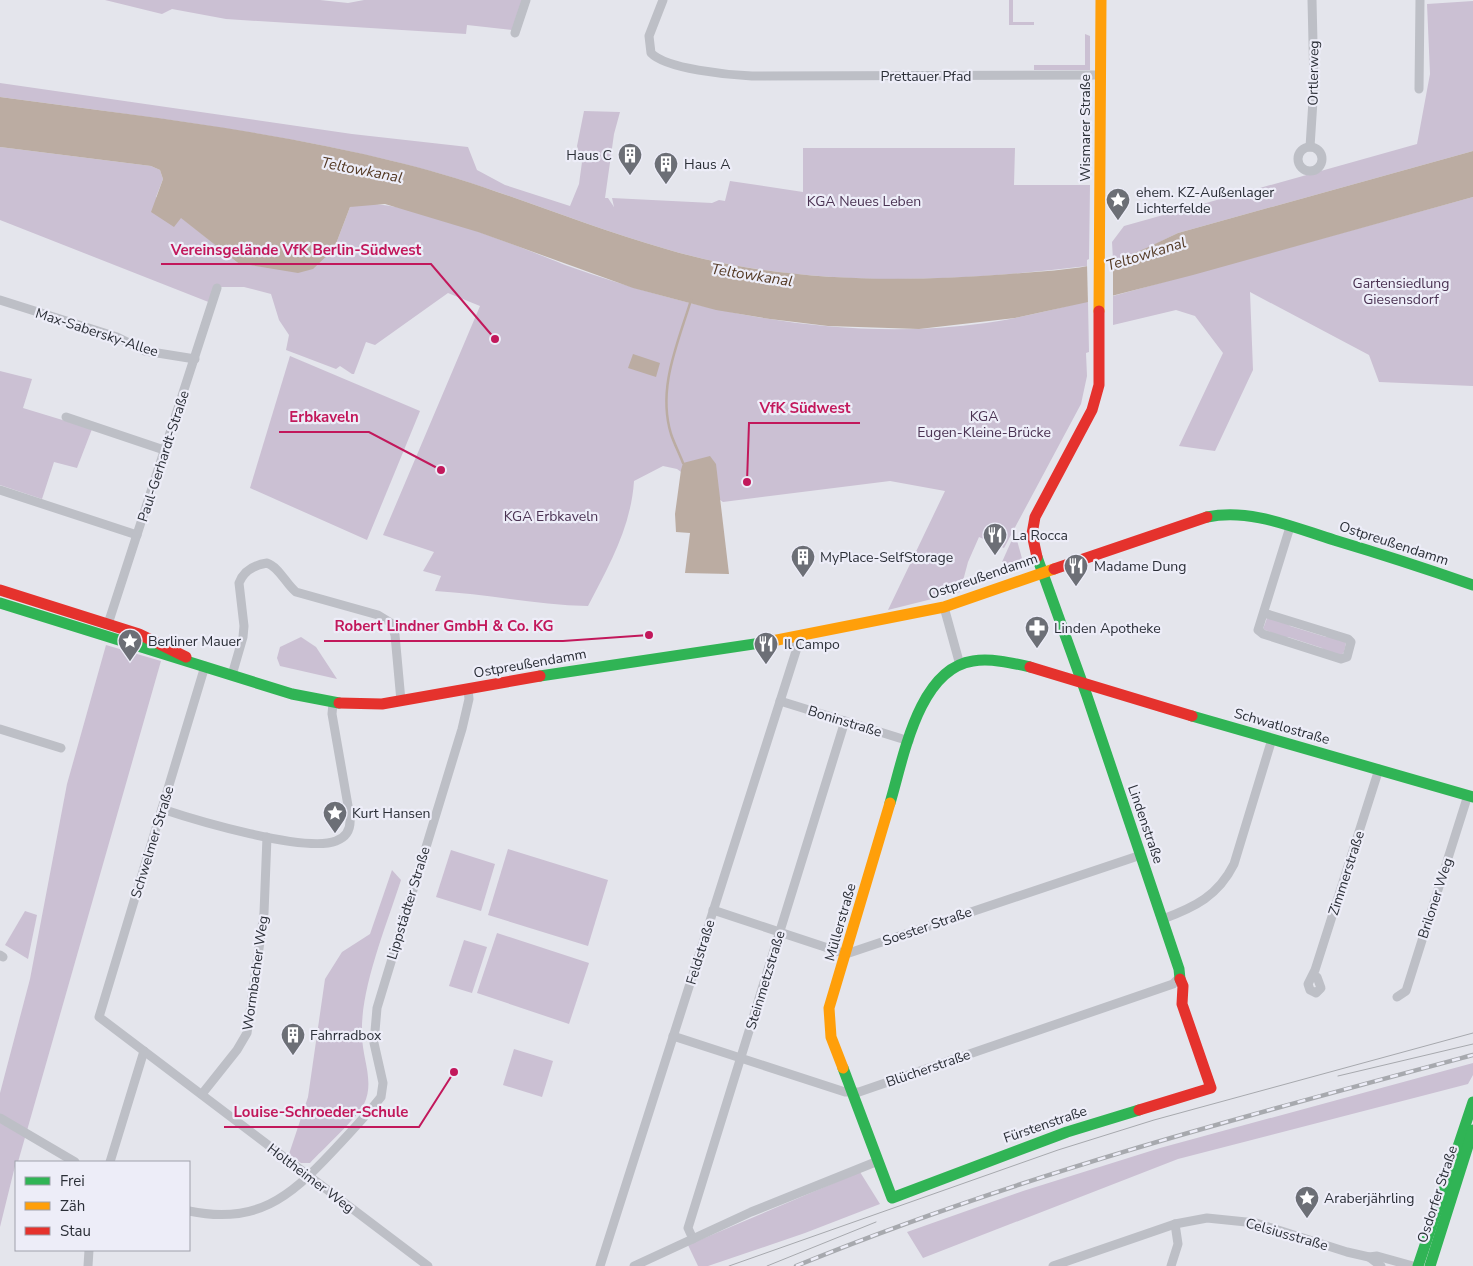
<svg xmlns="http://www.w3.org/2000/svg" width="1473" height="1266" font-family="'Nunito Sans',sans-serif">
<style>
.green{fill:#cbc0d3}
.water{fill:#bbaca2}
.pier{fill:#e4e5ec}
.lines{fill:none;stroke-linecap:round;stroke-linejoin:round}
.stream{stroke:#bbaca2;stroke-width:2.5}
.street{stroke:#bdbfc6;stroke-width:9}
.fast{stroke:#30b455;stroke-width:11}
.slow{stroke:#ff9f0a;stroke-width:11}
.jam{stroke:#e5322d;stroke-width:11}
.tram{stroke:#a7a9ae;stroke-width:1}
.rail-casing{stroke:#a7a9ae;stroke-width:4.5}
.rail{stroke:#ededf8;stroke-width:2.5;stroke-dasharray:8;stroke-linecap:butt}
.labels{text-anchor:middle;stroke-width:4.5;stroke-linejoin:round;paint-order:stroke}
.street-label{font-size:14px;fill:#2b2f37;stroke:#ededf8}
.poi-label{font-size:14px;fill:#2b2f37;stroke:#ededf8;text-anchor:start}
.park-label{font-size:14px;fill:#4a3252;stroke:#ededf8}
.water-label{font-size:15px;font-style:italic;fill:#543a25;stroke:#ededf8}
.leader{fill:none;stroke:#c2185b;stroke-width:2}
.callout-dot{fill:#c2185b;stroke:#ededf8;stroke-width:2}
.callout-label{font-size:15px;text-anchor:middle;font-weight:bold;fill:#c2185b;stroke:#ededf8;stroke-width:4.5;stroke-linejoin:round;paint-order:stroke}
</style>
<rect width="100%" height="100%" fill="#e4e5ec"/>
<g class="green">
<polygon points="105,0 320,0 348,3 364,0 523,0 512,30 467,25 466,34 226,19 172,9 162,14"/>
<polygon points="1009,0 1013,0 1013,22 1034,22 1034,25 1009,25"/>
<polygon points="1473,1 1473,151 1178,233 1135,254 1113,260 1112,242 1124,226 1417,144 1430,74 1427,4"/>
<polygon points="1085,34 1090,36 1090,70 1034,70 1034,65 1085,65"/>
<path d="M0 83 352 134 468 147 477 170 505 185 570 206 579 184 582 162 577 146 584 111 620 112 614 134 605 198H608L614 207 612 198 712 203 719 200 725 201 730 181 803 192V148H1015L1014 185H1090L1089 259 1087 260V266C947 283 803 289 666 249 581 225 499 188 412 166 277 131 138 116 0 97Z"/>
<path d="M0 147 151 166 160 170 163 179 156 197 238 263 266 267 334 249 350 207C384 189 528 251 568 266 700 313 844 343 986 323 1020 318 1053 310 1086 301L1088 302 1089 352 1086 353 1087 376 1081 404 1004 548 979 537 968 562 960 592 888 610 945 491 890 481 723 502 677 469 663 466 634 481C631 527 609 566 588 606 537 605 487 594 435 591L441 576 423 571 434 552 383 535 480 306 448 293 375 345 366 342 354 374H352L340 366 336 369 286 350 289 335 279 320 271 294 244 287H216L211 303 0 220Z"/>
<polygon points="1473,197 1473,386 1379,382 1369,355 1250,292 1253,370 1215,451 1179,446 1223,353 1195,316 1176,310 1113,325 1113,296"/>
<polygon points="290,356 420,411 367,540 250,488"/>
<polygon points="0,371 32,379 23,408 92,429 77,468 54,462 42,499 0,485"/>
<polygon points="1015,533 1023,562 1019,567 1009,571 1002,562"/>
<polygon points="1267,618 1288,623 1290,626 1326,637 1330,635 1344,640 1346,643 1344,652 1340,657 1324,651 1322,648 1288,637 1284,638 1263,629"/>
<polygon points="301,637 316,647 337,679 280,666 277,658 280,647"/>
<polygon points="106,645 161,661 18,1162 16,1162 0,1227 0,1093 30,979 67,784"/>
<polygon points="508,849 608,880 588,946 488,915"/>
<polygon points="451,850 495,864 481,911 436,897"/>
<path d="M392 870 401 880C387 924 360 989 362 1034 362 1059 375 1081 364 1104 358 1117 322 1150 310 1163H301L289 1154 308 1097 325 979 342 952 370 934Z"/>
<polygon points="25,911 37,915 28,959 5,945"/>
<polygon points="497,933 589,963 569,1024 477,993"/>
<polygon points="464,940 487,947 472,993 449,986"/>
<polygon points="514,1049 553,1061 542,1097 503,1085"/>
<polygon points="1473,1063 1473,1075 1468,1084 1178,1159 923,1258 907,1232 1023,1191 1160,1148"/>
<polygon points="860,1172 880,1204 805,1233 708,1266 698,1266 688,1245"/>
</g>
<g class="water">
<path d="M0 97C134 115 270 130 401 163 492 185 577 224 666 249 778 282 894 283 1009 274 1045 271 1082 270 1117 259 1139 253 1158 242 1178 233L1473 151V197L1193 275 1088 302 1015 318 919 329 828 326 770 319 716 310 633 288 478 232 385 204 350 207 334 249 313 269 298 273 238 263 181 218 174 227 151 212 163 179 160 170 151 166 0 147Z"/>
<polygon points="633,354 660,363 656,377 628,368"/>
<polygon points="710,456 716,464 729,574 685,573 690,533 676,532 675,514 681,470 683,463"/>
</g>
<polygon class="pier" points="1113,258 1113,298 1088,304 1087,264"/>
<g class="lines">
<path class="stream" d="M683 463C679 453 674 443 671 434 657 388 678 343 691 300"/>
<g class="street">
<path d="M663 0 649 36 651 53C666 69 729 75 752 76L1100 75"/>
<polyline points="515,33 526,0"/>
<polyline points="1419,89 1420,0"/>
<polyline points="1310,147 1314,85 1312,0"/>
<circle cx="1310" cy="159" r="12"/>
<polyline points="0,300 117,337 145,351 195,359"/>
<polyline points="66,417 164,450"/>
<polyline points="0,490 137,535"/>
<polyline points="944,607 960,665"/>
<polyline points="1264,613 1348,639 1351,642 1347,657 1341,659 1263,634 1258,630 1290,527"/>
<polyline points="108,624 217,288"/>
<polyline points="205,666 99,1017 428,1266"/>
<path d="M232 675 243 637 244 626 239 583C244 570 254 565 267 563 279 567 286 584 296 592L378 615 391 623 395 635 401 701"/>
<polyline points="780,701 909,741"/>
<polyline points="0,729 61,748"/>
<path d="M162 809C195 820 305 853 336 841 347 837 351 828 350 817L332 714 333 703"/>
<polyline points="713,910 846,954 1141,855"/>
<path d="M1163 919C1195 907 1218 896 1234 864L1272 739"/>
<polyline points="0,955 3,957"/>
<polyline points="1313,976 1317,977 1321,988 1316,993 1310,990 1308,984 1315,970 1379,769"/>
<polyline points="1397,997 1406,991 1468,795"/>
<polyline points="673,1036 845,1092 859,1092 1173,984 1179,978"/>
<polyline points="202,1094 237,1050 247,1033 264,913 267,837"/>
<polyline points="0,1118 75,1162"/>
<polyline points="110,1162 144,1051"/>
<path d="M189 1211C256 1225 289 1198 332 1152 349 1134 366 1116 381 1097L383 1083 374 1043 377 1008 462 729 469 699 468 689"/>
<polyline points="693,1239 688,1228 845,721"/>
<polyline points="1369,1257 1381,1266"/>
<polyline points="88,1266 89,1250"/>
<polyline points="600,1266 797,648 796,638"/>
<polyline points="634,1266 751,1212 878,1161"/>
<polyline points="1053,1266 1175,1224 1207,1218 1256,1223 1347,1252 1369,1257 1377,1256 1413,1266"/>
<polyline points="1171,1266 1178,1244 1175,1224"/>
</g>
<g class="fast">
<path d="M1207 517C1250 508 1292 527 1334 540 1381 554 1427 569 1473 585"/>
<polyline points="1037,557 1087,696 1179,969 1180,979"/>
<polyline points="0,603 292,694 339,703"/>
<polyline points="540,676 767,642"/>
<polyline points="1192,716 1473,797"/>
<path d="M890 803C903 760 918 669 973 661 991 658 1012 663 1030 667"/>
<polyline points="843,1068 892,1198 1067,1132 1139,1110"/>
<polyline points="1418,1266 1473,1102"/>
<polyline points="1430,1266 1473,1130"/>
</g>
<g class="slow">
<polyline points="1099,311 1101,0"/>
<polyline points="767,642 944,607 1054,569"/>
<polyline points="843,1068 831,1037 829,1008 890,803"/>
</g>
<g class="jam">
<polyline points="1037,557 1032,534 1035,517 1092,410 1099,385 1099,311"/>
<polyline points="1054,569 1207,517"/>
<polyline points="0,590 139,634 186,657"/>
<polyline points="1030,667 1192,716"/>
<polyline points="339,703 382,704 540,676"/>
<polyline points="1139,1110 1211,1088 1182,1004 1183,986 1180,979"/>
</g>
<g class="tram">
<polyline points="1338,1076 1473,1044"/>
<polyline points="729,1266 1058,1150 1154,1120 1473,1033"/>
<polyline points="767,1266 876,1222"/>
</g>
<defs>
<path id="rail" d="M796 1266C1016 1176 1244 1116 1473 1055"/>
</defs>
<use href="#rail" class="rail-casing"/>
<use href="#rail" class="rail"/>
</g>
<defs>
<symbol id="building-pin" viewBox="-11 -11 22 30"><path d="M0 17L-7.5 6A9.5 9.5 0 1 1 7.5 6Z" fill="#6c6f76" stroke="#ededf8"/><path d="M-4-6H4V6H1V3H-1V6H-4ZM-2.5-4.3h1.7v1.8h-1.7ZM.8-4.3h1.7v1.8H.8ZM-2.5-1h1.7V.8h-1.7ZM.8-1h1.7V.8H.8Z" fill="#fff"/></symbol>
<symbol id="sight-pin" viewBox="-11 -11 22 30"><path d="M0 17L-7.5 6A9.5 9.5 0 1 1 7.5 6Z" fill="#6c6f76" stroke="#ededf8"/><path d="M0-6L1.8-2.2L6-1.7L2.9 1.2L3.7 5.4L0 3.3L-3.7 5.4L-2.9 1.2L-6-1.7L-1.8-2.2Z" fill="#fff"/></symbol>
<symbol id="restaurant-pin" viewBox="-11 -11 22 30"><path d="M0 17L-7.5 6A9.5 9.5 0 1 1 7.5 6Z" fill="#6c6f76" stroke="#ededf8"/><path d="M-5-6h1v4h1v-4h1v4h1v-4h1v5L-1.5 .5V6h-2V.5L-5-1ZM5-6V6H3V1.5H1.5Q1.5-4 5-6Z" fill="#fff"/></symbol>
<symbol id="pharmacy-pin" viewBox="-11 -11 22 30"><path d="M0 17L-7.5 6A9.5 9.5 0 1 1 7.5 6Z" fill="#6c6f76" stroke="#ededf8"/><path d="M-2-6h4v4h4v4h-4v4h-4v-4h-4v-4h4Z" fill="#fff"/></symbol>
</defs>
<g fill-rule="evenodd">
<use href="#building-pin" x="616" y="141" width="28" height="38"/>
<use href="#building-pin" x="652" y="150" width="28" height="38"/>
<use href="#sight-pin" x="1104" y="186" width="28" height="38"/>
<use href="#restaurant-pin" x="981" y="521" width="28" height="38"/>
<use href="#building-pin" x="789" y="543" width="28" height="38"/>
<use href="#restaurant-pin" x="1062" y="552" width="28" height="38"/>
<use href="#pharmacy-pin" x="1023" y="614" width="28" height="38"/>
<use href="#sight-pin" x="116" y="627" width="28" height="38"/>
<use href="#restaurant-pin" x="752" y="630" width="28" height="38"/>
<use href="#sight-pin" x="321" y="799" width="28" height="38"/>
<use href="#building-pin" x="279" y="1021" width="28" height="38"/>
<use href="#sight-pin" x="1293" y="1184" width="28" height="38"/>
</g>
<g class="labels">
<g class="street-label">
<text transform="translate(1313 73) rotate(-89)" y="5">Ortlerweg</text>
<text x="926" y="81">Prettauer Pfad</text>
<text transform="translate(1085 128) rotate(-90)" y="5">Wismarer Straße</text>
<text transform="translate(97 332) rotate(18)" y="5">Max-Sabersky-Allee</text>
<text transform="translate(163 456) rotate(-72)" y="5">Paul-Gerhardt-Straße</text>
<text transform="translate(1394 543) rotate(18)" y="5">Ostpreußendamm</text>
<text transform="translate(983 576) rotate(-19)" y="5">Ostpreußendamm</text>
<text transform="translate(530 663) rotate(-10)" y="5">Ostpreußendamm</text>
<text transform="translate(845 721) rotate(17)" y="5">Boninstraße</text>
<text transform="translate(1282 726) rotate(16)" y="5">Schwatlostraße</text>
<text transform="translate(1146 824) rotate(71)" y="5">Lindenstraße</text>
<text transform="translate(152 842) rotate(-73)" y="5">Schwelmer Straße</text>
<text transform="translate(1346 873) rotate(-72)" y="5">Zimmerstraße</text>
<text transform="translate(1435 898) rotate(-72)" y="5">Briloner Weg</text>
<text transform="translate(408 903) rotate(-73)" y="5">Lippstädter Straße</text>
<text transform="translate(840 922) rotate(-74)" y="5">Müllerstraße</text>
<text transform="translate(927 926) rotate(-19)" y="5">Soester Straße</text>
<text transform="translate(700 952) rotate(-73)" y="5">Feldstraße</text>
<text transform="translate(255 973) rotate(-82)" y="5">Wormbacher Weg</text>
<text transform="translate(765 980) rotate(-73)" y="5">Steinmetzstraße</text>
<text transform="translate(928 1068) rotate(-19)" y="5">Blücherstraße</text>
<text transform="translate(1045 1124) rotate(-19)" y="5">Fürstenstraße</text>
<text transform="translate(311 1178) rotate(37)" y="5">Holtheimer Weg</text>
<text transform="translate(1437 1194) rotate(-72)" y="5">Osdorfer Straße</text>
<text transform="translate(1287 1234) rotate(16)" y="5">Celsiusstraße</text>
</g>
<g class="poi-label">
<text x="612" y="160" text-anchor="end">Haus C</text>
<text x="684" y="169">Haus A</text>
<text x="1136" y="197">ehem. KZ-Außenlager<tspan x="1136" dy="16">Lichterfelde</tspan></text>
<text x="1012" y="540">La Rocca</text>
<text x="820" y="562">MyPlace-SelfStorage</text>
<text x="1094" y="571">Madame Dung</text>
<text x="1054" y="633">Linden Apotheke</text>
<text x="148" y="646">Berliner Mauer</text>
<text x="784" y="649">Il Campo</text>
<text x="352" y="818">Kurt Hansen</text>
<text x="310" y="1040">Fahrradbox</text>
<text x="1324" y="1203">Araberjährling</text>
</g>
<g class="park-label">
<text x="864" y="206">KGA Neues Leben</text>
<text x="1401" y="288">Gartensiedlung<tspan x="1401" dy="16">Giesensdorf</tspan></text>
<text x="984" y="421">KGA<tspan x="984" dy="16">Eugen-Kleine-Brücke</tspan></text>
<text x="551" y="521">KGA Erbkaveln</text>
</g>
<g class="water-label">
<text transform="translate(362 170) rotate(11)" y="5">Teltowkanal</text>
<text transform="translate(1146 254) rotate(-17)" y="5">Teltowkanal</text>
<text transform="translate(752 275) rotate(9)" y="5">Teltowkanal</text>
</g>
</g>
<path class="leader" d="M495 339L431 264H161M747 482L749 423H860M441 470L369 432H279M649 635L563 641H324M454 1072L419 1127H224"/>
<g class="callout-dot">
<circle cx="495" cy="339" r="5"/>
<circle cx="747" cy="482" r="5"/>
<circle cx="441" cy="470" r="5"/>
<circle cx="649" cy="635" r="5"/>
<circle cx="454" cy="1072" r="5"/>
</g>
<g class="callout-label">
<text x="296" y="255">Vereinsgelände VfK Berlin-Südwest</text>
<text x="805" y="413">VfK Südwest</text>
<text x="324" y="422">Erbkaveln</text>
<text x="444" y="631">Robert Lindner GmbH &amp; Co. KG</text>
<text x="321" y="1117">Louise-Schroeder-Schule</text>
</g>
<rect x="15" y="1161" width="175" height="90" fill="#ededf8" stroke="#9fa1ab"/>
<rect x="25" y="1177" width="25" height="8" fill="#30b455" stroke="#9fa1ab"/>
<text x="60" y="1186" font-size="15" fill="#2b2f37">Frei</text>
<rect x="25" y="1202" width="25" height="8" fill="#ff9f0a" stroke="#9fa1ab"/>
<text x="60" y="1211" font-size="15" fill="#2b2f37">Zäh</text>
<rect x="25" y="1227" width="25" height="8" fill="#e5322d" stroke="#9fa1ab"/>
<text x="60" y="1236" font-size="15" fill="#2b2f37">Stau</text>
</svg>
